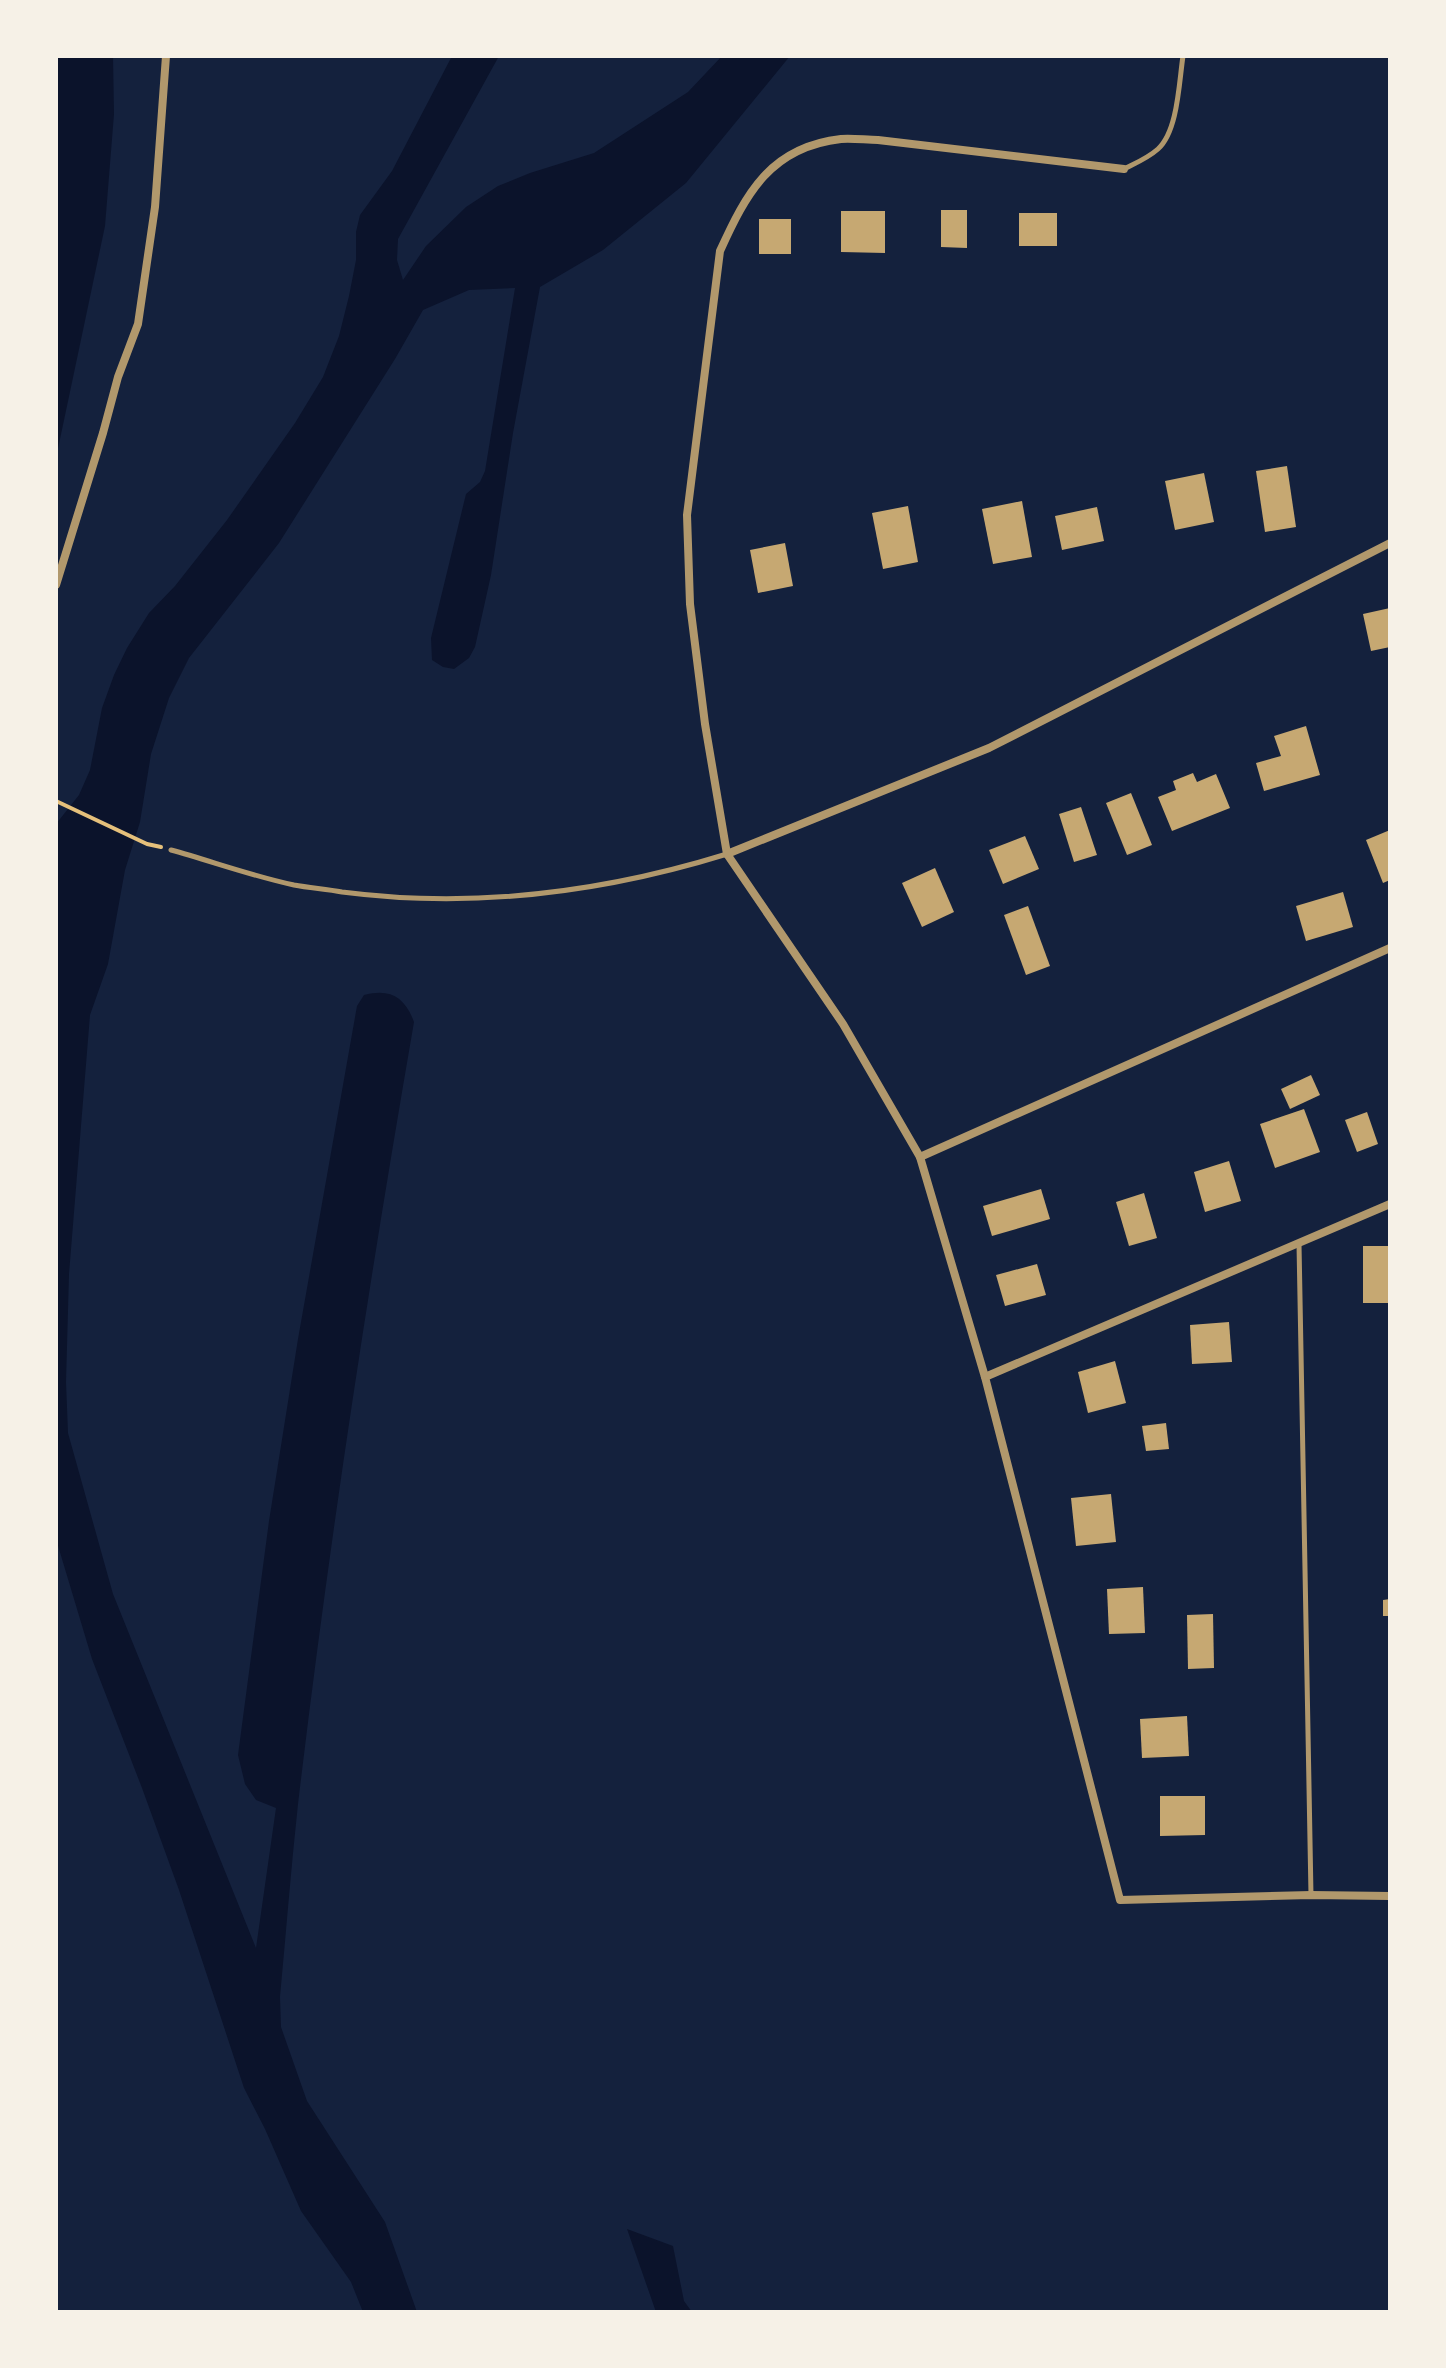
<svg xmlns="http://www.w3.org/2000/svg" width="1446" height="2368" font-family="'Work Sans',sans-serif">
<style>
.water{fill:#0b132b}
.building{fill:#c6a872}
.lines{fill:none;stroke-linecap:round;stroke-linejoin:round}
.path{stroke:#e5c07b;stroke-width:4}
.service{stroke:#b1986c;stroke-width:5}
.minor{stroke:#b1986c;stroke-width:8}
</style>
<rect width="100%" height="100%" fill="#14213d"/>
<g class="water">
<polygon points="56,56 113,56 114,114 105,226 56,458"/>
<path d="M452 56H499L398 239 397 260 403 280 426 246 466 207 498 186 530 173 594 153 688 92 722 56H790L686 183 603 250 540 287 513 433 491 575 475 647 469 658 454 669 443 667 432 660 431 638 466 494 480 482 485 471 515 288 469 290 423 310 395 359 279 543 189 658 169 698 151 754 140 822 125 870 108 964 90 1015 69 1274 66 1382 68 1433 113 1594 256 1948 276 1808 256 1800 245 1784 238 1755 269 1521 298 1339 357 1006 364 995C390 988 405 997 414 1022 369 1282 329 1542 298 1804 291 1868 286 1933 280 1997L281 2027 307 2101 385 2222 417 2312H363L351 2282 301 2211 265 2129 244 2088 179 1890 142 1788 92 1659 56 1539V824L79 795 90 770 102 708 114 675 127 648 149 613 175 586 227 520 295 423 323 377 339 336 349 296 356 260V232L360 215 392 171Z"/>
<polygon points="627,2229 673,2246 684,2301 692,2312 656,2312"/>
</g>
<g class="building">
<polygon points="941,210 967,210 967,248 941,247"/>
<polygon points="841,211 885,211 885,253 841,252"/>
<rect x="1019" y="213" width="38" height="33"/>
<rect x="759" y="219" width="32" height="35"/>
<polygon points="1287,466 1296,527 1265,532 1256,471"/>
<polygon points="1204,473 1214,522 1175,530 1165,481"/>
<polygon points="1022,501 1032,557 993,564 982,509"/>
<polygon points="908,506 918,562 883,569 872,513"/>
<polygon points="1097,507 1104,541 1062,550 1055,516"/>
<polygon points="785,543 793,586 758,593 750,550"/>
<polygon points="1390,608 1390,647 1371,651 1363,614"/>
<polygon points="1306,726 1320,775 1264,791 1256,763 1281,756 1274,736"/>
<polygon points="1193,773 1197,782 1216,774 1230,808 1172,831 1158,797 1176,790 1173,781"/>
<polygon points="1131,793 1152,845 1127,855 1106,803"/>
<polygon points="1081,807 1097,855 1074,862 1059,814"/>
<polygon points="1390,830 1390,880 1383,883 1366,840"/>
<polygon points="1025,836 1039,869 1003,884 989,850"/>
<polygon points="935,868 954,912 922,927 902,883"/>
<polygon points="1343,892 1353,927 1306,941 1296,906"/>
<polygon points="1028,906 1050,966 1026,975 1004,915"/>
<polygon points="1311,1075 1320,1095 1290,1109 1281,1089"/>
<polygon points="1304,1109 1320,1152 1275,1168 1260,1124"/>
<polygon points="1367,1112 1378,1144 1357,1152 1345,1120"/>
<polygon points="1229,1161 1241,1201 1205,1212 1194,1172"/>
<polygon points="1041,1189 1050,1219 992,1236 983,1206"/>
<polygon points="1144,1193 1157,1238 1129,1246 1116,1202"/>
<rect x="1363" y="1246" width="27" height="57"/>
<polygon points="1037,1264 1046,1295 1005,1306 996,1275"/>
<polygon points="1229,1322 1232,1362 1192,1364 1190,1325"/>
<polygon points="1115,1361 1126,1403 1088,1413 1078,1372"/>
<polygon points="1166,1423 1169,1449 1146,1451 1142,1426"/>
<polygon points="1111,1494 1116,1542 1076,1546 1071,1498"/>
<polygon points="1143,1587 1145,1633 1109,1634 1107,1589"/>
<polygon points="1390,1599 1390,1616 1383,1616 1383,1600"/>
<polygon points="1213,1614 1214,1668 1188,1669 1187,1615"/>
<polygon points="1187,1716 1189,1756 1142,1758 1140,1719"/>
<polygon points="1160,1796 1205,1796 1205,1835 1160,1836"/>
</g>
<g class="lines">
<polyline class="path" points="56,801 147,844 161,847"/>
<g class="service">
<path d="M1124 169C1136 163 1148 158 1158 149 1178 131 1179 82 1183 56"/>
<path d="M171 850C211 861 252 876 294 885 310 888 326 889 342 892 473 909 601 893 727 854"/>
<polyline points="1299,1244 1311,1895"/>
</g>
<g class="minor">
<path d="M1124 169 878 140C866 140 853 138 841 139 770 147 746 194 720 251L687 515 690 604 705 724 727 854 843 1024 920 1157 985 1377 1120 1900 1311 1895 1390 1896"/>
<polyline points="56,585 103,433 118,377 138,324 155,207 166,56"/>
<polyline points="727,854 989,748 1390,543"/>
<polyline points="920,1157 1390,948"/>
<polyline points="985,1377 1390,1204"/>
</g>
</g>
<rect width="1446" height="2368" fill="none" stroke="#f6f1e7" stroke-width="116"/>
</svg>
